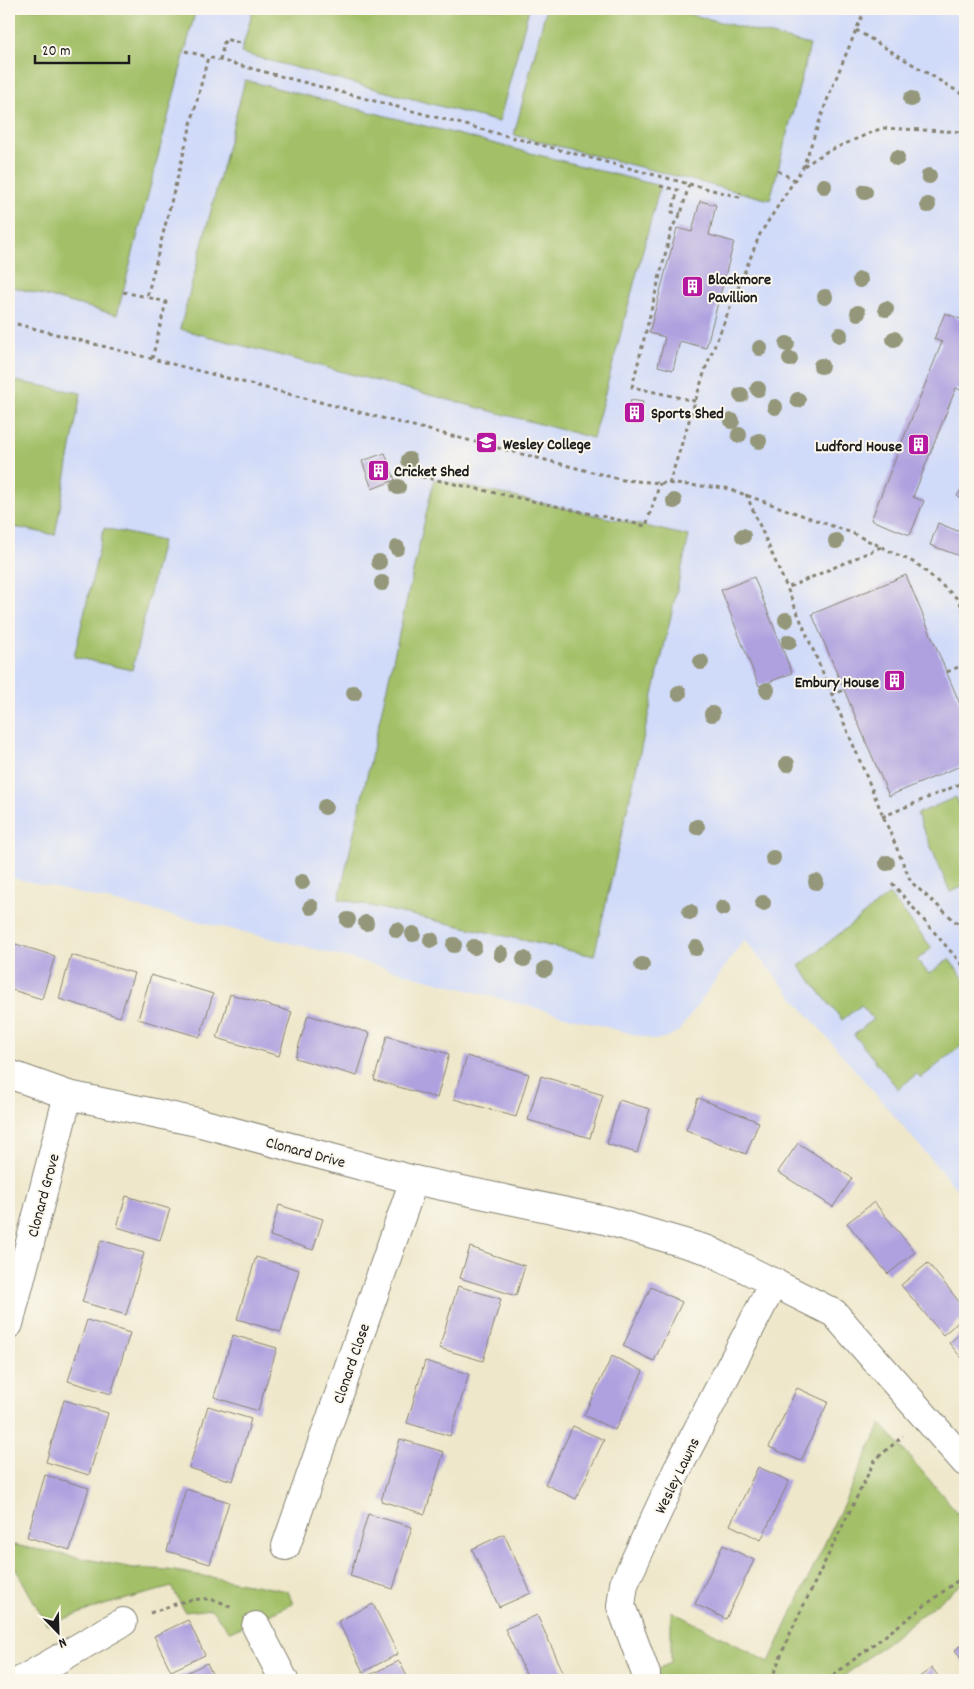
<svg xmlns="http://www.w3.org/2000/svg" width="974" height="1689" font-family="Dekko,sans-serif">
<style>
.built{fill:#d0daf9}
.green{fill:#a3c068;stroke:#606e42}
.building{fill:#afa1df}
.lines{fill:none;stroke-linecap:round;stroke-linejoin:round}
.minor-casing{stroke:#858273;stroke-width:30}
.path{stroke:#858273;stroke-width:3;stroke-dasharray:4 4;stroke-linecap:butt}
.minor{stroke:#fff;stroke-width:28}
.tree{fill:#949779}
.labels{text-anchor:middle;stroke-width:4;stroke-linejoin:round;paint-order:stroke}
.poi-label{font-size:16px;font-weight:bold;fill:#1c1c1c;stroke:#fbf7ec;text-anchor:start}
.street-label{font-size:16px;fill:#1c1c1c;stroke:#fbf7ec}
</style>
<rect width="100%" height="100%" fill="#fbf7ec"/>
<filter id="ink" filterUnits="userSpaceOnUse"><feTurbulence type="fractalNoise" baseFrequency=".02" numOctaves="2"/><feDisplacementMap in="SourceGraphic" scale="10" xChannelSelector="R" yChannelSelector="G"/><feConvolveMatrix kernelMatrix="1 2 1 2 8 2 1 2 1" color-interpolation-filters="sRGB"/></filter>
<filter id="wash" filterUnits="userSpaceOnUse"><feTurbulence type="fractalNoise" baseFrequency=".0096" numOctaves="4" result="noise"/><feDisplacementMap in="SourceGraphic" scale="20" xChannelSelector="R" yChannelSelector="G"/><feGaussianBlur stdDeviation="1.12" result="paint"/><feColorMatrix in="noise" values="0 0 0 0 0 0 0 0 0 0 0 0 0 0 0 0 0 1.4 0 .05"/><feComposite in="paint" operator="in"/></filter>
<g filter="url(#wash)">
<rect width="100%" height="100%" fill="#eee7ca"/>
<polygon class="built" points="9,9 965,9 965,1199 744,940 679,1031 668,1037 655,1040 303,946 9,877"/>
<g class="green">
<polygon points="9,9 196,9 117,315 9,286"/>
<polygon points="253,9 529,9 499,122 241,53"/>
<polygon points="546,9 669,9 810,45 770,200 514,135"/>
<polygon points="245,80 660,186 593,438 180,329"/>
<polygon points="9,380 81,393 55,535 9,526"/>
<polygon points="434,479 689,536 594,956 339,899"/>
<polygon points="104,528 162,541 132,670 74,657"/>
<polygon points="956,797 965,819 965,886 950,892 917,814"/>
<polygon points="889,894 932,948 917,960 929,974 949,959 965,980 965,1043 921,1078 917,1074 898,1089 854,1035 873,1019 861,1005 842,1020 799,966"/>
<polygon points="881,1424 965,1521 965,1581 839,1680 643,1680 641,1676 671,1663 671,1611 769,1662"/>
<polygon points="9,1544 133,1568 169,1570 288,1591 293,1604 230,1632 211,1609 185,1612 172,1587 104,1605 47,1625 9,1557"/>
</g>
<g id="blocks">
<g class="building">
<polygon points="700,201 716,205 709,235 734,242 706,348 680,341 673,370 658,366 665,337 649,333 677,228 692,232"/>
<polygon points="945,313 965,321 965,392 956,388 913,497 924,501 910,535 871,520 942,342 934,339"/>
<polygon points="631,400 643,402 638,424 626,421"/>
<polygon points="385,453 395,480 372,489 362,461"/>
<polygon points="965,483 965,502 957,496"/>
<polygon points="938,523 965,534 965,558 930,545"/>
<polygon points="906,575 965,716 965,764 889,796 812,614"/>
<polygon points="754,577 792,673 759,686 721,590"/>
<polygon points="9,942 55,956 42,999 9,989"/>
<polygon points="71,955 134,973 120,1017 59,999"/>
<polygon points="151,975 213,994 200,1037 138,1019"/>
<polygon points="230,994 292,1012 279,1056 217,1038"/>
<polygon points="308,1015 370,1033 357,1076 295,1058"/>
<polygon points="387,1036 449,1054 437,1098 374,1080"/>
<polygon points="467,1056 529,1074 516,1117 454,1099"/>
<polygon points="541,1076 603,1095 590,1138 528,1120"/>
<polygon points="698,1098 759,1122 746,1154 686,1130"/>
<polygon points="619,1100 650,1109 637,1153 607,1144"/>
<polygon points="798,1143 852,1178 833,1207 778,1172"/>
<polygon points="126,1196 170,1209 160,1240 117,1227"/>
<polygon points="874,1202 915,1252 888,1274 847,1223"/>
<polygon points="279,1205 323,1219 313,1250 270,1236"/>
<polygon points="101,1240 144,1253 126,1315 82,1302"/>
<polygon points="470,1247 525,1266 516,1296 460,1278"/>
<polygon points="256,1257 299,1270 281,1332 237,1319"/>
<polygon points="928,1263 965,1309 965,1316 943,1335 901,1285"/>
<polygon points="458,1286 501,1299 483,1361 439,1348"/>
<polygon points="651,1287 682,1302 654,1361 623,1346"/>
<polygon points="87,1320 130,1333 111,1394 68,1381"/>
<polygon points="965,1329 965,1362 949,1343"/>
<polygon points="233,1335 277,1348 258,1411 214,1397"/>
<polygon points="612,1356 643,1371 615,1430 584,1415"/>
<polygon points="425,1361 469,1374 450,1436 407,1423"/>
<polygon points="797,1388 828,1402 801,1461 769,1447"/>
<polygon points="64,1400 108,1413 89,1475 46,1462"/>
<polygon points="208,1406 251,1419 233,1481 189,1468"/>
<polygon points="573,1426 604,1440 576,1499 545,1484"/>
<polygon points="400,1439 444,1452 425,1514 381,1501"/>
<polygon points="758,1467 789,1481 761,1540 730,1525"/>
<polygon points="45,1475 89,1488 70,1550 27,1537"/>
<polygon points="186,1489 229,1502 210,1564 167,1551"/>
<polygon points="368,1514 412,1527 393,1589 350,1576"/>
<polygon points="504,1534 531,1593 499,1607 472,1549"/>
<polygon points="723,1545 754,1560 726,1619 695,1604"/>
<polygon points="373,1604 398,1654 363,1672 338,1621"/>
<polygon points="537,1615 564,1674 550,1680 529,1680 505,1629"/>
<polygon points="188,1620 205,1655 171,1671 154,1636"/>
<polygon points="965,1643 965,1665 955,1650"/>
<polygon points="399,1661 409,1680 366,1680 365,1677"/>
<polygon points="207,1663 215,1680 171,1680"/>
<polygon points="932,1668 941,1680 915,1680"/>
</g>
</g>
</g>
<g filter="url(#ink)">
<use href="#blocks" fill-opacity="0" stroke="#858273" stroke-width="1"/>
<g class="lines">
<defs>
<g id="minor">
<polyline points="9,1074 68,1095 197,1122 414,1180 605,1220 708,1250 834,1313 965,1462"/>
<polyline points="9,1324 68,1095"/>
<polyline points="286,1546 414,1180"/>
<polyline points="256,1626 284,1680"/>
<polyline points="646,1674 621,1606 624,1584 681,1462 774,1282"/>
<polyline points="22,1680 123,1622"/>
</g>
</defs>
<use href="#minor" class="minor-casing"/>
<g class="path">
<polyline points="856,30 965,96"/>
<polyline points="185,51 208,57"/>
<polyline points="220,60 225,39 243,44"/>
<polyline points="804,166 826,152 882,128 965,132"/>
<polyline points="778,171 795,180"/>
<polyline points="689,184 739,197 740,192"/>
<polyline points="660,186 678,190 672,212 681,214"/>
<polyline points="123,292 147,297"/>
<polyline points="9,322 623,480 726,488 852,533 917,564 959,600 965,615"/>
<polyline points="152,359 166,302 147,297 208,57 689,184 681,214 672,227 632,387 695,401"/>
<polyline points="414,475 646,526 660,483"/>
<polyline points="669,484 706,367 760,234 803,167 829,95 865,9"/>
<polyline points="746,494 787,588"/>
<polyline points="881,547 787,588 911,882 965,930"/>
<polyline points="947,672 965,664"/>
<polyline points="831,695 844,690"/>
<polyline points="882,817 965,782"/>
<polyline points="892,883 965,968"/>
<path d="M150 1613C180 1603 205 1589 233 1609"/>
<polyline points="771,1680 791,1631 875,1460 903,1436"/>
<polyline points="827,1680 965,1575"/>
</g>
<use href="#minor" class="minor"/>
</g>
<g class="tree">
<circle cx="911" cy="99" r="8"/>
<circle cx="897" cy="158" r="8"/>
<circle cx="929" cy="176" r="8"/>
<circle cx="824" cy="186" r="8"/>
<circle cx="865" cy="192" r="8"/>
<circle cx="928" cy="205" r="8"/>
<circle cx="860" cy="280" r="8"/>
<circle cx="825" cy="297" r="8"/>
<circle cx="886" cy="309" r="8"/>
<circle cx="858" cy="313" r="8"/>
<circle cx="840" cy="335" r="8"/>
<circle cx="894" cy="339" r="8"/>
<circle cx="787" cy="344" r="8"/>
<circle cx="760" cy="348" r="8"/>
<circle cx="790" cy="359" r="8"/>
<circle cx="821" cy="366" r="8"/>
<circle cx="758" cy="389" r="8"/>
<circle cx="741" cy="395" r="8"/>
<circle cx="798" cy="400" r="8"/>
<circle cx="775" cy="407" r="8"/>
<circle cx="732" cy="421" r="8"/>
<circle cx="739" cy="435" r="8"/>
<circle cx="759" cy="441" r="8"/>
<circle cx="409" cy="460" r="8"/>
<circle cx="398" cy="487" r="8"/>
<circle cx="674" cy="501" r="8"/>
<circle cx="743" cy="536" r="8"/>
<circle cx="836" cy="541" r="8"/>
<circle cx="397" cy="548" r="8"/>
<circle cx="379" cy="562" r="8"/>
<circle cx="382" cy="583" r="8"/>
<circle cx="786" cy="620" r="8"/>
<circle cx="789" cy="642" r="8"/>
<circle cx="701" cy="662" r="8"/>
<circle cx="767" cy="690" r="8"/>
<circle cx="354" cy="693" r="8"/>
<circle cx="679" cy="693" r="8"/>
<circle cx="712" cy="714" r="8"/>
<circle cx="787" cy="764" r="8"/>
<circle cx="325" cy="807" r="8"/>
<circle cx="697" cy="827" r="8"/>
<circle cx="773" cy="858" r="8"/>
<circle cx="887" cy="863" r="8"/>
<circle cx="302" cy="882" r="8"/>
<circle cx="816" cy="882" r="8"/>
<circle cx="763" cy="903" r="8"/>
<circle cx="311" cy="907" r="8"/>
<circle cx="723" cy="908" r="8"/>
<circle cx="690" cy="912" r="8"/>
<circle cx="348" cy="920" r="8"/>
<circle cx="366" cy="923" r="8"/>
<circle cx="397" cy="930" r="8"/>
<circle cx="413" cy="934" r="8"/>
<circle cx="431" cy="940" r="8"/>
<circle cx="454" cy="945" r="8"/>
<circle cx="474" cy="947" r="8"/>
<circle cx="696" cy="948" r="8"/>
<circle cx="501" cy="954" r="8"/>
<circle cx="524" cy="959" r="8"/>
<circle cx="642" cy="965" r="8"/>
<circle cx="545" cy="969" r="8"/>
</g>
</g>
<defs>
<symbol id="building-square" viewBox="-11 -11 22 22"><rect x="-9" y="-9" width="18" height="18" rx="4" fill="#b5179e" stroke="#fbf7ec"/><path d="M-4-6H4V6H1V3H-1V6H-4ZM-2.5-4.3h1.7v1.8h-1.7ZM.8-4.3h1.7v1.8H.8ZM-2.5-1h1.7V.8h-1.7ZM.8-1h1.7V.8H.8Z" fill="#fff"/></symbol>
<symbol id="school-square" viewBox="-11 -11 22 22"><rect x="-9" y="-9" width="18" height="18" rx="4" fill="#b5179e" stroke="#fbf7ec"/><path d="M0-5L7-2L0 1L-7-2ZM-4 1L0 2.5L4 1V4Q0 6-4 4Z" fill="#fff"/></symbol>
</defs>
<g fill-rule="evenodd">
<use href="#building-square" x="680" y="274" width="25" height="25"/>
<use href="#building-square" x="622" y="400" width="25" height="25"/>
<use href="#school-square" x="474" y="430" width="25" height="25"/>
<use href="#building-square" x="906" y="432" width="25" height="25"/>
<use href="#building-square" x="366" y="458" width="25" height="25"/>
<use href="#building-square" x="882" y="668" width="25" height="25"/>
</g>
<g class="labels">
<g class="poi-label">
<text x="708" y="284">Blackmore<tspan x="708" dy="18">Pavillion</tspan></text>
<text x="651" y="418">Sports Shed</text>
<text x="503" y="449">Wesley College</text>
<text x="902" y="451" text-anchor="end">Ludford House</text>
<text x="394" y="476">Cricket Shed</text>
<text x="879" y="687" text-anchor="end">Embury House</text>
</g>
<g class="street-label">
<text transform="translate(306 1151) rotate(15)" y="6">Clonard Drive</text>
<text transform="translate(42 1195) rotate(-75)" y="6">Clonard Grove</text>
<text transform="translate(350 1363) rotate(-71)" y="6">Clonard Close</text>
<text transform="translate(676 1475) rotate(-64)" y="6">Wesley Lawns</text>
</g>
</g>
<rect width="974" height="1689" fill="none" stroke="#fbf7ec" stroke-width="30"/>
<g transform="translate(58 1632) rotate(157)" stroke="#fbf7ec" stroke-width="4" paint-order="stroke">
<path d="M0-4L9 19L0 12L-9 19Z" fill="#1c1c1c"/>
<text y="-8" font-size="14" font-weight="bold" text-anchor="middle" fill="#1c1c1c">N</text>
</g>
<path d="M35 55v8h94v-8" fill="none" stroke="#1c1c1c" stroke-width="2.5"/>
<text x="42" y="55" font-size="15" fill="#1c1c1c" stroke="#fbf7ec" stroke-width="4" paint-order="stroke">20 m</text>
</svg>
